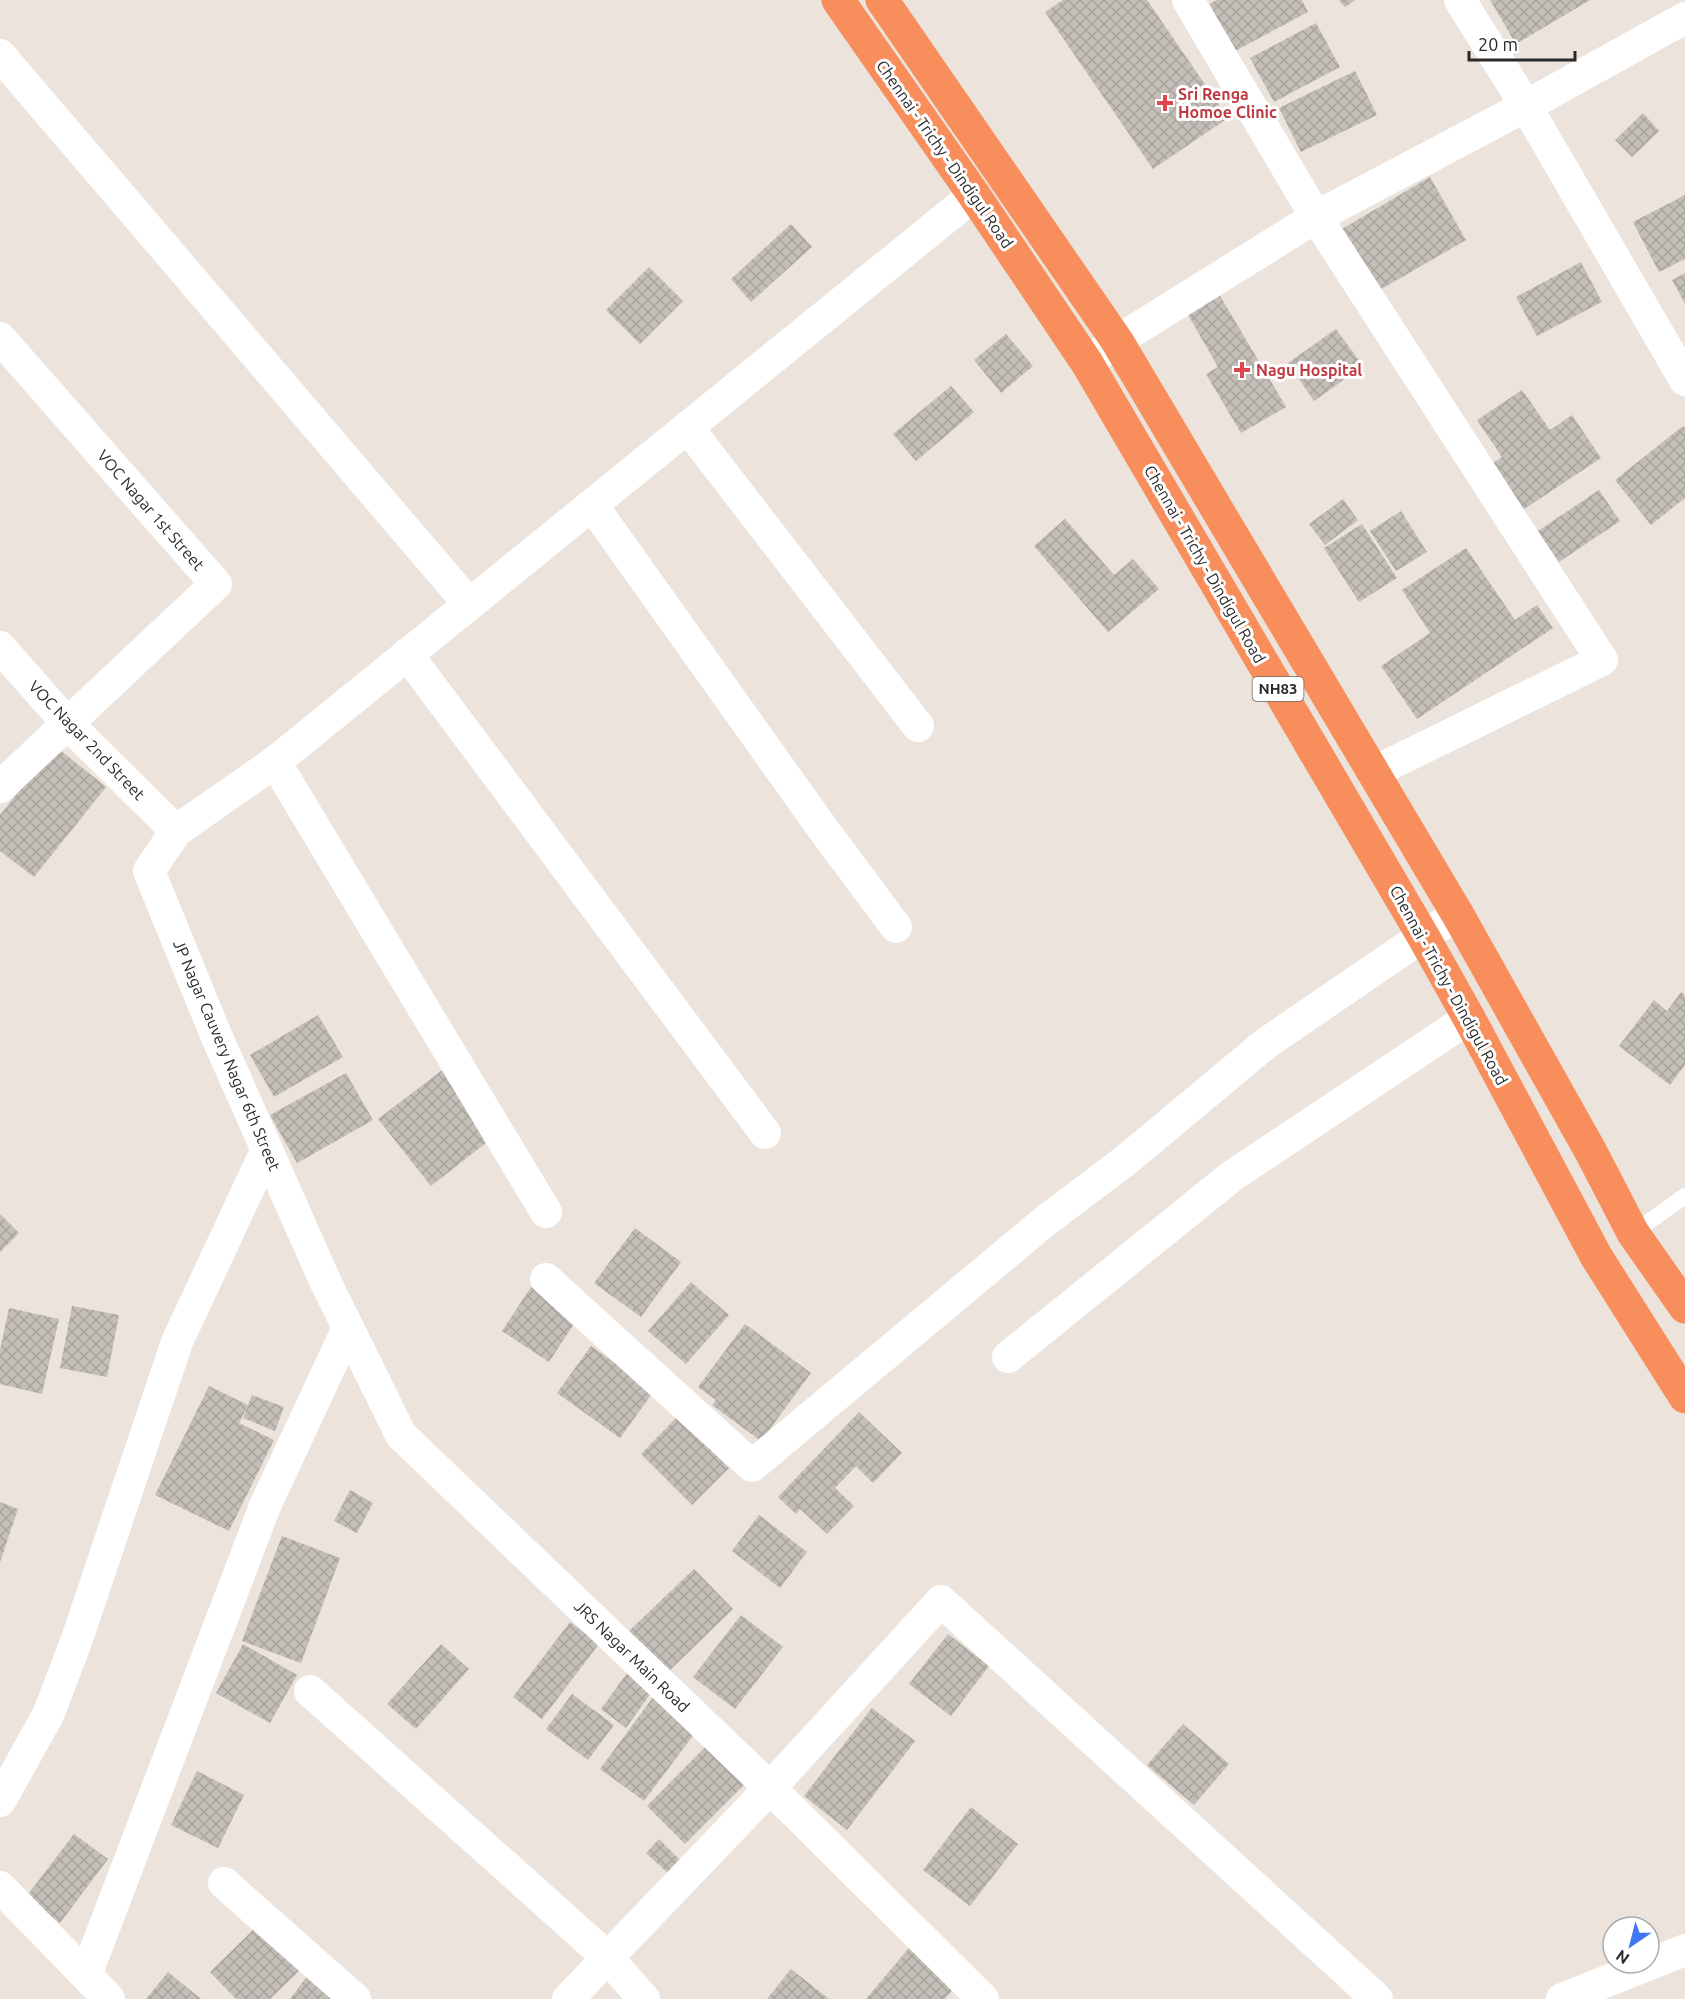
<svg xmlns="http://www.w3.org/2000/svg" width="1685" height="1999" font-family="Ubuntu,sans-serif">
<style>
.building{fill:url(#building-cross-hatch)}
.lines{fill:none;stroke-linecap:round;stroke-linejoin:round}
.lane{stroke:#fff;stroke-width:16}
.street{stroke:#fff;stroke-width:32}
.highway{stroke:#f88e5b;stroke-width:33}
.health-dot{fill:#e0444e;stroke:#fff;stroke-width:2}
.labels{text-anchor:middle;stroke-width:6;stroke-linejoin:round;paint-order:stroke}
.shield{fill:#fff;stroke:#6a6a6a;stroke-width:1.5}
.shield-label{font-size:15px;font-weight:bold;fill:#2a2a2a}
.health-label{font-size:16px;font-weight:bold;fill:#be3a42;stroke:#fff;text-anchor:start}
.street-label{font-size:16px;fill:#2a2a2a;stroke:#fff}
</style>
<defs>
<pattern id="building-cross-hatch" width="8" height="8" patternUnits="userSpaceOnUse" patternTransform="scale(1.5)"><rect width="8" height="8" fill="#c4beb8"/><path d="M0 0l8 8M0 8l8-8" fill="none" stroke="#a9a39e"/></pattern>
</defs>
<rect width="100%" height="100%" fill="#ebe3dc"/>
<g class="building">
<polygon points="1063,0 1147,0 1228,118 1153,169 1045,12"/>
<polygon points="1217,0 1302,0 1308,12 1235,51 1209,4"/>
<polygon points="1339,0 1355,0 1345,7"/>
<polygon points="1490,0 1590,0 1516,44"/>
<polygon points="1316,23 1340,67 1274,102 1250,58"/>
<polygon points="1355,71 1377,115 1301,152 1279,108"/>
<polygon points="1643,113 1659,131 1632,157 1615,140"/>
<polygon points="1430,177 1466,240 1378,291 1342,229"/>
<polygon points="1685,195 1685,259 1659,272 1633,222"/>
<polygon points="791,224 812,247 751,302 731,279"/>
<polygon points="1581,262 1602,302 1537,336 1516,297"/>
<polygon points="649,267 683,301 640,344 606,310"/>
<polygon points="1685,273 1685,304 1672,280"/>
<polygon points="1219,294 1286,407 1241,433 1206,374 1218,367 1187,313"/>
<polygon points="1336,329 1363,366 1314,401 1288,363"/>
<polygon points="1006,334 1033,366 1001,393 974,360"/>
<polygon points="951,386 974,412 916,461 893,434"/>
<polygon points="1522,390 1550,430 1572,415 1601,458 1520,512 1489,466 1502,457 1477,420"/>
<polygon points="1683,426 1685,428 1685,498 1651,525 1615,480"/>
<polygon points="1599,490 1620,521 1559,562 1538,531"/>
<polygon points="1343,499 1358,520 1325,545 1309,524"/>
<polygon points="1401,511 1427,552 1396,571 1370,531"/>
<polygon points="1065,519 1114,575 1133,559 1159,589 1108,632 1034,546"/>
<polygon points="1362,524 1397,578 1359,602 1324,548"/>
<polygon points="1466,548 1515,620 1537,605 1553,628 1417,719 1381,666 1430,633 1402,590"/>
<polygon points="55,746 106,787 34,877 0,851 0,815"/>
<polygon points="1681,992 1685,995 1685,1065 1670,1085 1619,1046 1654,1000 1667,1011"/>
<polygon points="318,1015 343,1057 274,1097 250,1055"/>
<polygon points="445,1068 496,1135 431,1186 378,1119"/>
<polygon points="346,1073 373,1120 297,1163 270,1115"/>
<polygon points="0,1214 19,1233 0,1252"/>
<polygon points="635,1228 681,1262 641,1317 594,1283"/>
<polygon points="691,1282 729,1315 686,1364 648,1331"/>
<polygon points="531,1287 578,1318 549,1362 502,1331"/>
<polygon points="72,1306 119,1315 107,1377 60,1368"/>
<polygon points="9,1308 59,1319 42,1394 0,1384 0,1350"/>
<polygon points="745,1324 811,1373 761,1441 712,1405 716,1400 698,1387"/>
<polygon points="591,1346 654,1391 620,1438 557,1393"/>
<polygon points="209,1386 248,1405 239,1423 274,1440 229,1531 155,1495"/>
<polygon points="252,1395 284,1407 275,1431 243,1418"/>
<polygon points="859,1412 902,1453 873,1483 856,1466 835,1488 854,1506 827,1534 800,1509 796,1514 778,1497"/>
<polygon points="677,1417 729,1468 692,1505 641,1454"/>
<polygon points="350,1490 373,1503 357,1533 334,1521"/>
<polygon points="0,1502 18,1509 0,1562"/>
<polygon points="759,1515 807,1552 780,1588 732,1551"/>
<polygon points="282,1536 340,1558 301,1663 242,1641"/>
<polygon points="694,1569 733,1609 667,1673 628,1632"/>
<polygon points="741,1615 783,1647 735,1709 693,1677"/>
<polygon points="570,1622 599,1644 542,1719 513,1697"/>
<polygon points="948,1634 989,1666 951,1716 909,1684"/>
<polygon points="243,1644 297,1675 270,1723 216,1693"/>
<polygon points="441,1644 469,1669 416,1729 387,1704"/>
<polygon points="628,1672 653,1690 626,1728 601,1709"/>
<polygon points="572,1694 614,1725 588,1760 546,1729"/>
<polygon points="654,1696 698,1729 644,1801 600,1769"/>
<polygon points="872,1708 915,1741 847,1830 804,1796"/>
<polygon points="1183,1724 1229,1764 1194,1805 1147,1765"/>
<polygon points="709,1743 748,1781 685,1844 647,1806"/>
<polygon points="197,1771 244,1795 218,1848 171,1825"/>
<polygon points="971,1807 1018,1844 970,1906 923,1870"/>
<polygon points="74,1834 108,1859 60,1923 26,1897"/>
<polygon points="659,1839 682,1862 670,1875 646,1853"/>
<polygon points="257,1926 299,1971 270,1999 236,1999 210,1972"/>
<polygon points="914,1942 959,1982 945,1999 866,1999"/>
<polygon points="791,1969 829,1999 767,1999"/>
<polygon points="311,1971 350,1999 290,1999"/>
<polygon points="168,1972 201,1999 146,1999"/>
</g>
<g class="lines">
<polyline class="lane" points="1633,1233 1685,1196"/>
<g class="street">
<polyline points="1188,0 1316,217 1602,660 1374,772"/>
<polyline points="1460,0 1526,106 1685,380"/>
<polyline points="0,55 469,604"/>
<polyline points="974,195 275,762 176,831 149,871 216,1035 326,1283 401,1435 770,1788 983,1999"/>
<polyline points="0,338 216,584 0,787"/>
<polyline points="1087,363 1117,341 1316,217 1526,106 1685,18"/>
<polyline points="688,428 918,726"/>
<polyline points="592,505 823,829 896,927"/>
<polyline points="0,647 67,723 176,831"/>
<polyline points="407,654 765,1133"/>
<polyline points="275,762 546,1212"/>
<polyline points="546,1279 752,1466 1044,1222 1126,1160 1265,1044 1423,936 1458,915"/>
<polyline points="1008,1357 1232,1176 1469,1018"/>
<polyline points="310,1691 607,1957 644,1999"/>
<polyline points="0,1801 48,1715 76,1642 177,1342 267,1149"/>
<polyline points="224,1883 355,1999"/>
<polyline points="0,1887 109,1999"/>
<polyline points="86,1975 265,1506 348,1328"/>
<polyline points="568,1999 770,1788 941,1601 1377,1999"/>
<polyline points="1562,1999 1685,1950"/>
</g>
<g class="highway">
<polyline points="838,0 974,195 1087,363 1423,936 1469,1018 1596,1256 1685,1397"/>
<polyline points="882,0 1117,341 1458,915 1591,1152 1633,1233 1685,1307"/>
</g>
</g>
<g class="health-dot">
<path d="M1162 94h6v6h6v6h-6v6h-6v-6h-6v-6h6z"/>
<path d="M1239 361h6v6h6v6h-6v6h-6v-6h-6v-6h6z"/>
</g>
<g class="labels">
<rect class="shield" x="1252.5" y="677" width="51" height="24" rx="4.5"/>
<g class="shield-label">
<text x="1278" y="694">NH83</text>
</g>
<g class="health-label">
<text x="1178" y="100">Sri Renga<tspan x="1178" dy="18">Homoe Clinic</tspan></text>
<text x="1256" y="376">Nagu Hospital</text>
</g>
<g class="street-label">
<text transform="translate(945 154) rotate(55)" y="6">Chennai - Trichy - Dindigul Road</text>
<text transform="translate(151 510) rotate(49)" y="6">VOC Nagar 1st Street</text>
<text transform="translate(1205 564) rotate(60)" y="6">Chennai - Trichy - Dindigul Road</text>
<text transform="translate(87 740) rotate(46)" y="6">VOC Nagar 2nd Street</text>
<text transform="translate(1449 985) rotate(61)" y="6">Chennai - Trichy - Dindigul Road</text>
<text transform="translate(227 1055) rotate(67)" y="6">JP Nagar Cauvery Nagar 6th Street</text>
<text transform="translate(632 1656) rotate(44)" y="6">JRS Nagar Main Road</text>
</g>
</g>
<g transform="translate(1631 1945) rotate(215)"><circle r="28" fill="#ffffff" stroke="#aaaaaa" stroke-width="1.5"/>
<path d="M0-4.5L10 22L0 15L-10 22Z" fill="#4275f2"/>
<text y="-9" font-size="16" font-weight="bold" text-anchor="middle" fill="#2a2a2a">N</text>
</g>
<path d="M1469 51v9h106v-9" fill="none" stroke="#2a2a2a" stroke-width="3"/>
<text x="1478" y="51" font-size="18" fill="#2a2a2a" stroke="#ffffff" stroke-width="4.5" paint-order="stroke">20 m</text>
</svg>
